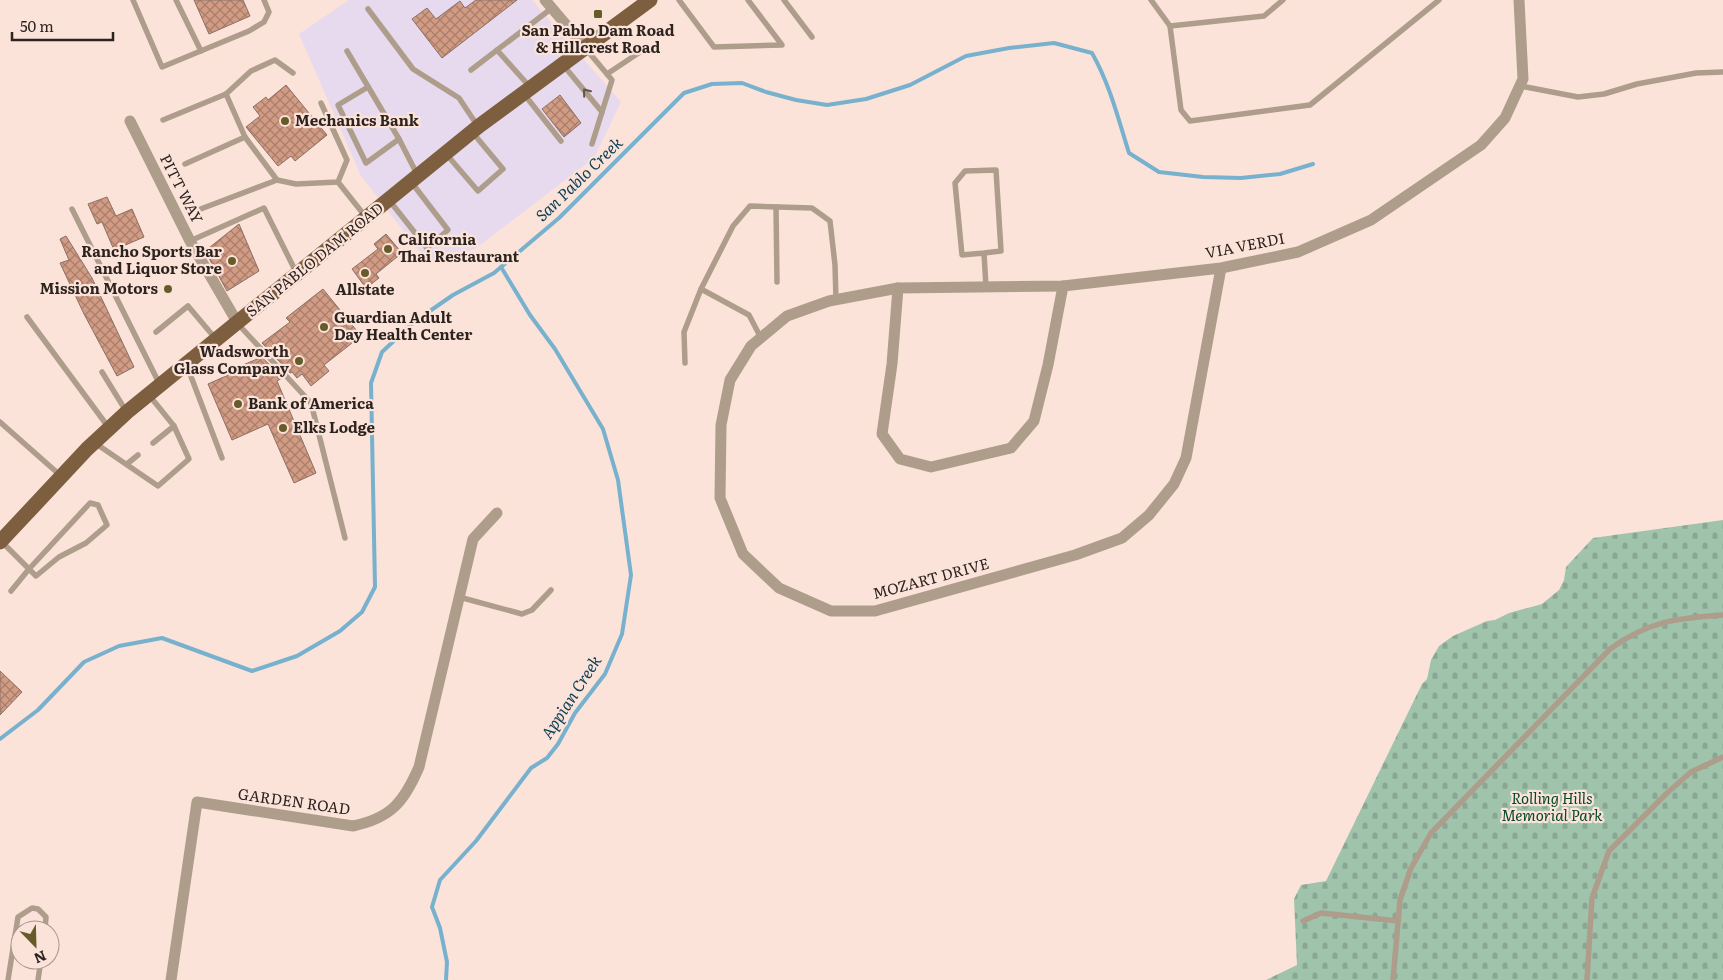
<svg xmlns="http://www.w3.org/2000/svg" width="1723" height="980" font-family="Literata,serif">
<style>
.commercial{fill:#e7daee}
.cemetery{fill:url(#cemetery-stones)}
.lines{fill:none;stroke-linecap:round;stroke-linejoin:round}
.stream{stroke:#77b1cd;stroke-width:4}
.building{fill:url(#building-cross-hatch);stroke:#8a7065}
.lane{stroke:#af9d8c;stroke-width:5.5}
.street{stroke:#af9d8c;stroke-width:11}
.primary{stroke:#7d5e3e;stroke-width:15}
.oneway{stroke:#61544a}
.poi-dot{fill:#675c29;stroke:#fbe3da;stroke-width:2}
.labels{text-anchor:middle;stroke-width:4.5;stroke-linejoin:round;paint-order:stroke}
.poi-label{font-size:15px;font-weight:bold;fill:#2d231e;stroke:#fbe3da;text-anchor:start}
.street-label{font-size:15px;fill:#2d231e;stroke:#fbe3da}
.park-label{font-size:15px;font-style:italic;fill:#044627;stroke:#fbe3da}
.water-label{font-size:16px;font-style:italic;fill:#104156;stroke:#fbe3da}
</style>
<defs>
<pattern id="cemetery-stones" width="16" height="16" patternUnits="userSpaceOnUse" patternTransform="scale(1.25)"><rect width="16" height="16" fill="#9fc3ab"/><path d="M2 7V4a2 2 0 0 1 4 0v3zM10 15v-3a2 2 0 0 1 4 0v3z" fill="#89a793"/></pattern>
<pattern id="building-cross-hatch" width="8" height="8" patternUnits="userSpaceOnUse" patternTransform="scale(1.25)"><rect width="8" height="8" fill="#d19b84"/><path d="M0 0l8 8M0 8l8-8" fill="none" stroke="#aa7e6b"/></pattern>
</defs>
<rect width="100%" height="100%" fill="#fbe3da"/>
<polygon class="commercial" points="349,0 532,0 621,102 594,158 475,249 429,264 361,176 299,34"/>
<polygon class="cemetery" points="1723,520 1723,980 1266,980 1297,965 1294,899 1301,885 1326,881 1422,684 1427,679 1431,660 1439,646 1453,636 1487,621 1495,620 1509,613 1542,604 1559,590 1564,580 1566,567 1593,538"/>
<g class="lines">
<g class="stream">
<path d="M0 739 38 710 84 662 119 646 162 638 252 671 297 656 340 631 362 612 375 587 371 383 382 352 414 322 453 295 494 273 559 218 684 93 712 84 742 83 766 92 796 100 827 105 866 99 910 85 966 56 1009 48 1054 43 1092 53C1110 85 1118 118 1129 153L1159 172 1203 177 1241 178 1280 174 1313 164"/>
<polyline points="446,980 447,962 440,928 432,907 440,880 476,841 531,768 547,758 558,744 575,713 605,674 622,634 631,575 618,480 603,429 555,349 530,315 501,267"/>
</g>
</g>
<g class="building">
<polygon points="194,0 243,0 250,16 209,34"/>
<polygon points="476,0 517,0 442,58 412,19 427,8 436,19 460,1 465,8"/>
<polygon points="286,85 327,135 295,161 291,156 278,166 246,127 260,116 253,107 266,97 268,100"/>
<polygon points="560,95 581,123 564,137 542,109"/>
<polygon points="107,197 116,216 132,209 144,237 114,250 102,222 97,224 88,204"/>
<polygon points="239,224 259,271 227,291 205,251"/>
<polygon points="386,234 402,253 376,274 379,278 366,288 352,269 378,249 374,244"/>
<polygon points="66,236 92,278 134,367 117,376 84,314 60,263 69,260 60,239"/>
<polygon points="323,289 361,336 324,365 329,371 311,386 302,374 297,378 292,372 290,373 262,343 290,322 286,318"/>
<polygon points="262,357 282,378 277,381 316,473 294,483 268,424 232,440 208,384 244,368 243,365"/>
<polygon points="0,671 22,692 0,715"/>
</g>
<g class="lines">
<g class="lane">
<polyline points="133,0 162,67 249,31 264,22 269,12 264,0"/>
<polyline points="176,0 201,51"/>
<polyline points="679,0 714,47 782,45 748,0"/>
<polyline points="784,0 812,37"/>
<polyline points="1151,0 1170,26 1264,16 1283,0"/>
<polyline points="368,9 413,69 459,98 477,125"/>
<polyline points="1170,26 1181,110 1190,121 1310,105 1439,0"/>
<polyline points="497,50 530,87"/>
<polyline points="347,51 399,139 417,174"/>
<polyline points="564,66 602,112 612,80 586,49"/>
<polyline points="471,70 552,8"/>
<polyline points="607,74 643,50"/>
<polyline points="1521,86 1578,97 1604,94 1637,84 1696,73 1723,72"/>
<polyline points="368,87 338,105 366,163 399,139"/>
<polyline points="226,94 251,71 275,60 293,73"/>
<polyline points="524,94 561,141"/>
<polyline points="163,120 226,94 245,137"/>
<polyline points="592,144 602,112"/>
<polyline points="447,155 478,191 503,169 473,133"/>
<polyline points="185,164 245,137 277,180"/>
<polyline points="338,182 365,216"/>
<polyline points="389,200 427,248 448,230 412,183"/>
<polyline points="776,207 777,282"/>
<polyline points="72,209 159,383"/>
<polyline points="198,210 277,180 296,184 338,182 347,160 321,103"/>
<polyline points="190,241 264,208 296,272"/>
<polyline points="984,253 962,255 955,183 965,171 996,170 1001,251 984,253 986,287"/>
<polyline points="701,289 733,226 750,206 812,208 830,221 835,265 836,300"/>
<polyline points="27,317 109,428"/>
<polyline points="238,324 311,403 345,538"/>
<polyline points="156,332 188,306 215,338"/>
<polyline points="685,363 684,332 701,289 749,315 761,338"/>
<polyline points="187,366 222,458"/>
<polyline points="102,372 126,411"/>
<polyline points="0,422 61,476"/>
<polyline points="95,443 158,486 189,459 174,426 149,395"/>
<polyline points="153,443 174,426"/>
<polyline points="127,464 138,455"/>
<polygon points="90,503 98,505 107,525 86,543 59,557 36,576 29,569"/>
<polyline points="1,541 29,569 11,591"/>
<polyline points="459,597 522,614 532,610 551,590"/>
<polyline points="1303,921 1321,913 1398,921"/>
<polyline points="8,980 18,917 32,908 38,909 46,917 45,930"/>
<polyline points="38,980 41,960"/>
<path d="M1393 980 1400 900 1411 868 1431 833 1610 649C1648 621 1678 618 1723 615"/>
<polyline points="1587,980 1592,898 1609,851 1667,793 1691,772 1723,757"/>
</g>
<g class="street">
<polyline points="545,0 585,47"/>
<polyline points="130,121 190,241 237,322"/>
<polyline points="1221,268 1186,458 1174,484 1149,515 1122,538 1075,555 875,611 831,611 779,588 743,554 720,498 721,425 730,380 751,346 787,316 829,301 898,288 1063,286 1221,268 1298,252 1371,220 1481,145 1505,118 1523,79 1519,0"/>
<polyline points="898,288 892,364 882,434 900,459 931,467 1011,448 1034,421 1048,365 1063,286"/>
<path d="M171 980 197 802 353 826C391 818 404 802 419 767L473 539 497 513"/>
</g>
<polyline class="primary" points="0,542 87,449 127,412 479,126 650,0"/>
</g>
<defs><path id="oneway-chevron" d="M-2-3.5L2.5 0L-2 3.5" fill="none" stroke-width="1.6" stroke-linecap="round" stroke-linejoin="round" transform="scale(1.25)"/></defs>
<use class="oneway" href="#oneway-chevron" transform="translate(586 92) rotate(-129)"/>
<g class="poi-dot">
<rect x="593" y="9" width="10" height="10" rx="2.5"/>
<circle cx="285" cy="121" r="5"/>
<circle cx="388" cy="249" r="5"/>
<circle cx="232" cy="261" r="5"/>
<circle cx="365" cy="273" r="5"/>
<circle cx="168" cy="289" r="5"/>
<circle cx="324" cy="327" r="5"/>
<circle cx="299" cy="361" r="5"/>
<circle cx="238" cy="404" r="5"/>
<circle cx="283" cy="428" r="5"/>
</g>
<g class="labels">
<g class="poi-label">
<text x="598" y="36" text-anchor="middle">San Pablo Dam Road<tspan x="598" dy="17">&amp; Hillcrest Road</tspan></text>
<text x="295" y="126">Mechanics Bank</text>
<text x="398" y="245">California<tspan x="398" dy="17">Thai Restaurant</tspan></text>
<text x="222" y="257" text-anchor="end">Rancho Sports Bar<tspan x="222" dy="17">and Liquor Store</tspan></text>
<text x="158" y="294" text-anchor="end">Mission Motors</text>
<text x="365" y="295" text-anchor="middle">Allstate</text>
<text x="334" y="323">Guardian Adult<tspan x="334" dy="17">Day Health Center</tspan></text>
<text x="289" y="357" text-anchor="end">Wadsworth<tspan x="289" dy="17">Glass Company</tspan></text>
<text x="248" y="409">Bank of America</text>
<text x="293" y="433">Elks Lodge</text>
</g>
<g class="street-label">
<text transform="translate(181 189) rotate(63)" y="5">PITT WAY</text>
<text transform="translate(1245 246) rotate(-11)" y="5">VIA VERDI</text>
<text transform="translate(315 260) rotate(-39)" y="5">SAN PABLO DAM ROAD</text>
<text transform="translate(931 579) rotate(-15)" y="5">MOZART DRIVE</text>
<text transform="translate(294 802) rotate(8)" y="5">GARDEN ROAD</text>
</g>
<g class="park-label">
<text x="1552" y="804">Rolling Hills<tspan x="1552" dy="17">Memorial Park</tspan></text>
</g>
<g class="water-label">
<text transform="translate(579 179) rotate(-44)" y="6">San Pablo Creek</text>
<text transform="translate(571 697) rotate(-57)" y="6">Appian Creek</text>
</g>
</g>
<g transform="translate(35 945) rotate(157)"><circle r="24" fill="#fbe3da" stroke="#a9968f"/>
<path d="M0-4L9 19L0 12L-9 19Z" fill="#675c29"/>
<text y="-8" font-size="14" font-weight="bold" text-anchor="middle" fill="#2d231e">N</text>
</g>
<path d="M12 32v8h101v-8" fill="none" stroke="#2d231e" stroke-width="2.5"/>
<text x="20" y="32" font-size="15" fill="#2d231e" stroke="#fbe3da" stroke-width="4" paint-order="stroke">50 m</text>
</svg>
